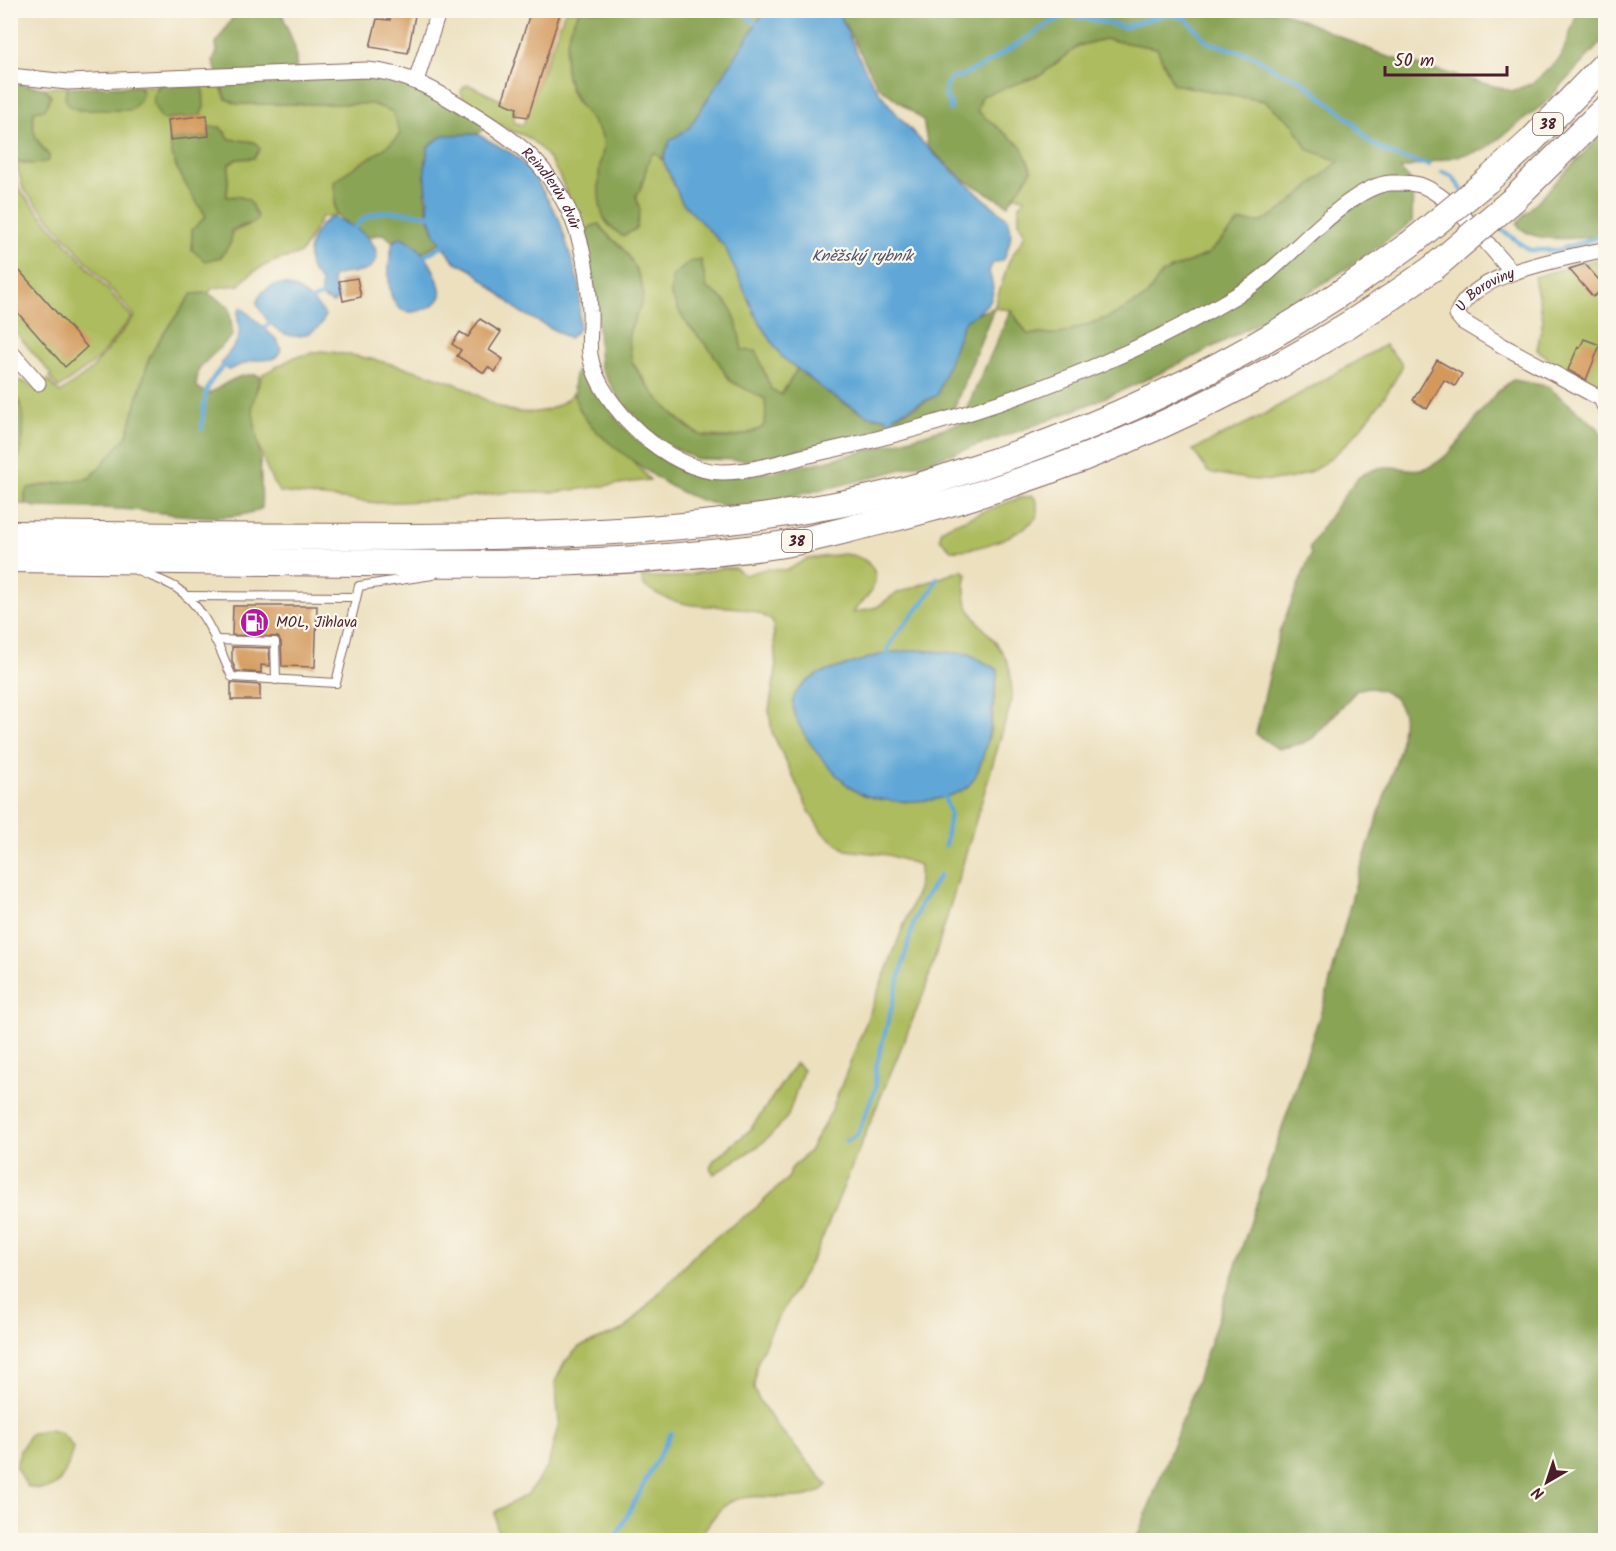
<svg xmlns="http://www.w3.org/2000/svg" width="1616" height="1551" font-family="Kalam,sans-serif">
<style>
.green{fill:#adbc5f;stroke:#7c6e45;stroke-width:1.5;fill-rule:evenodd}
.forest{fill:#8aa456;stroke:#6a6240;stroke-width:1.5}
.water{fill:#61a7d7;stroke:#566381;stroke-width:1.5}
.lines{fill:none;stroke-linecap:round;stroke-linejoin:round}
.stream{stroke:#61a7d7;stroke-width:4.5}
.building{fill:#d3985a}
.service-casing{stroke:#83635f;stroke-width:10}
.minor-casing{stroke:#83635f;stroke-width:17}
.trunk-casing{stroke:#83635f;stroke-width:28}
.service{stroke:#fff;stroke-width:8}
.minor{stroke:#fff;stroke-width:15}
.trunk{stroke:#fff;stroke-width:26}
.trunk-bridge-casing{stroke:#83635f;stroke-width:28;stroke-linecap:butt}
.trunk-bridge{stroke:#fff;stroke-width:26}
.labels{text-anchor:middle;stroke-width:4.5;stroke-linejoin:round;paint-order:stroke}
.shield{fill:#fbf7ec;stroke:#7f6065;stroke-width:1.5}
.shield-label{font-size:14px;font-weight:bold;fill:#4a1f2b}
.street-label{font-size:15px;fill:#4a1f2b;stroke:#fbf7ec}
.poi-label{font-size:15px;fill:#4a1f2b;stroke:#fbf7ec;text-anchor:start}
.water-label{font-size:16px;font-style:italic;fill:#535570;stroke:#fbf7ec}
</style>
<rect width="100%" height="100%" fill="#fbf7ec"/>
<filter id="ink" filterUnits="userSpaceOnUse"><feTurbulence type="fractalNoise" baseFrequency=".0167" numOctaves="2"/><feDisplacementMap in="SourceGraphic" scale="12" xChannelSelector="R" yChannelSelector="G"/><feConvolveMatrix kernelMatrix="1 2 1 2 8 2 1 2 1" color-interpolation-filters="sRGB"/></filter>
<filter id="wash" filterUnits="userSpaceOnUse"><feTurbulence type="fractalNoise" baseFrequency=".008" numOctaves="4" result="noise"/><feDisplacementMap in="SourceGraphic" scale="24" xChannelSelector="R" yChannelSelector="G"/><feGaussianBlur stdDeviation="1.35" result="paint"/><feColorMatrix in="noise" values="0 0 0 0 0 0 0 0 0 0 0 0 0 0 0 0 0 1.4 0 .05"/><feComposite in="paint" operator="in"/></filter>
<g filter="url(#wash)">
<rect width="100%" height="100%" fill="#ece0bf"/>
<g class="green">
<path d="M565 11H580C563 34 560 73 575 99 583 112 600 124 604 141 605 149 600 160 600 168 598 187 602 205 607 223L637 222V189L642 153 654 151 663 160 682 202 725 247 757 319 782 357 797 369 794 375 798 379 765 419 763 427 750 434 727 437 700 435 662 406 631 360 629 333 637 314 624 250 608 238 582 237C571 203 559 159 527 137 522 134 515 133 510 130 494 121 478 110 463 100L461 91 465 86 469 85 517 108 513 122 523 125Z"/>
<polygon points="1104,39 1157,48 1173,84 1265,101 1294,125 1307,149 1340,161 1282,210 1262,222 1239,222 1208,254 1162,273 1146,297 1115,315 1061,334 1027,334 1011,310 994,308 1009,261 1025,235 1019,222 1019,205 1025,199 1014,195 1032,170 977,110 982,95 1041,75 1078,46"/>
<path d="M195 83 220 85 226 99 237 104H330L343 87 445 114 334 203 336 215 322 217C314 227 307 248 300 253 295 258 285 257 278 260 263 265 249 273 239 285L213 288 208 293 192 294 141 385 127 436 90 478 29 488 25 494V504H11V465C27 448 25 422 19 400L11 396V381H22L37 388 48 380 60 393 92 369 135 316 23 189 16 163 34 164 49 156 33 134 34 111 51 96 43 88 68 87 79 110 139 102 142 92 138 86H159L162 119 168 120 170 146 176 167 207 216 192 230V250L255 222 227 197 229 164 237 159 254 158 237 141 230 139 225 132 214 127 208 128 207 116H200Z"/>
<polygon points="10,168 20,191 132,317 96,361 59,388 49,377 51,374 11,327"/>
<polygon points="1605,257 1605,390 1568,372 1537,350 1543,319 1534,277"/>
<path d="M1385 345 1403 365C1385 401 1337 467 1296 477 1267 485 1237 477 1208 472L1193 450 1259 417Z"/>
<path d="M321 351C365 355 410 368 451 382 474 390 493 409 518 412 539 414 558 410 572 394L650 480 557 492H511L442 500 378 503 280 492C267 479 251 426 252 406 253 396 260 384 263 374L295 357Z"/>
<path d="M1033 496 1037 501V517C1020 536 977 552 951 550L940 539 941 530 950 525 1019 498Z"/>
<path d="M843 554C864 555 884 569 871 591 866 600 857 606 852 613L877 607 895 594 962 570 967 574C955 618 994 628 1008 663 1012 674 1011 689 1012 700L925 990 817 1251 770 1332 756 1366 754 1389 759 1400 774 1422 827 1485C805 1510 759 1487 730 1502 717 1509 706 1529 697 1540H498L495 1512 528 1494 548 1466 559 1422 555 1382 565 1362 579 1347 625 1329 701 1248 756 1208 788 1178 791 1169 809 1151 831 1112 918 889 920 865 888 855 846 850 823 833 811 815 772 732 769 710 776 669 773 622C749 603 721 608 692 605 674 603 659 596 644 586L641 577H679L721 568H735L745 575 765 569 788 570 806 559ZM916 650 969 654 998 670 991 729 978 770 945 797 904 802 850 665 871 657Z"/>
<polygon points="796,1063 803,1070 788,1116 776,1130 760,1145 714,1174 710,1168 714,1160 750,1130"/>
<path d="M44 1430C61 1430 65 1434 73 1448 66 1474 59 1498 27 1486L16 1467 20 1451 30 1434Z"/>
</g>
<g class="forest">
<path d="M237 11H281L295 48 297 74 388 71 491 125 477 134 443 135 428 147C423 178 422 217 441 242L422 253 406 239 397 238 393 242 384 234 366 237 336 215 334 182C355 163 382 155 400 134L393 112 372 104H237L226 99 213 61 217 52 216 43Z"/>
<path d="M580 11H765L689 128 670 141 662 160 654 152C642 167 648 180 636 196L640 211 636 229 622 236C618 232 612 229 608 224 597 212 598 182 600 166 601 158 605 147 603 139 597 123 583 112 575 97 561 72 563 34 580 11Z"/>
<path d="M838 11H1281L1385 56 1512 91 1533 83 1561 57 1578 11H1605V38L1544 104 1484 150 1400 169 1413 183 1412 222C1251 343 1081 418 888 473 848 484 807 494 765 501 755 502 743 506 732 506 691 505 651 475 620 451 596 433 564 406 576 372L584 368 589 369C596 384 603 401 613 414 632 438 658 462 688 472 739 491 905 441 960 423L1011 310 1027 334H1061L1114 315 1146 297 1162 273 1208 254 1239 222H1262L1282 210 1339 161 1307 149 1294 125 1265 101 1173 84 1157 48 1104 39 1078 46 1041 75 982 96 977 111 1021 146 1032 170 1008 205 966 181 928 147 923 120 878 86Z"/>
<path d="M11 83 43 88 51 96 45 109 34 111C31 131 35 141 49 156V161L34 164 11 160Z"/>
<path d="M161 83H195L203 87 204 107 200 116 162 119C152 105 149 97 161 83Z"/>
<polygon points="138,86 143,92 139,102 131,110 79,110 68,105 65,96 68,87"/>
<path d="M214 127H220L230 139 255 142 260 149 254 158 237 159 229 164 227 197 237 196 249 200 258 218 255 222 231 230V242L221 257 205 261 192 250V230L206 216C194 199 169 162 170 140L209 136 208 128Z"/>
<path d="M1605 131V236C1581 237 1532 246 1517 224L1524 215Z"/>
<path d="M599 224C608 238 614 239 624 250 631 258 642 280 643 291 645 307 630 320 629 335 628 341 630 351 631 357 635 377 682 428 701 435 720 442 746 436 763 427L766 416 765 399 730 381 712 352 684 320 671 295 672 277 689 262 701 260 707 288C737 304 736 320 742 350L756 351 771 389 781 395 797 369C818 385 863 424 891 417 907 413 923 403 937 395L963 324 972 315 994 308 954 408 852 439 748 460 696 459 664 443 638 419 619 398 600 367 597 307 582 237 590 227Z"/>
<path d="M208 293 229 307 233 335 199 368 196 386 208 394C224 385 241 370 260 376L252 406 260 457 262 508C229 525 170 513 134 510 101 507 68 508 36 507L25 504V494L28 488 90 478 127 436 149 358 161 337 192 294Z"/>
<path d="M1513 380 1547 386 1598 428 1605 441V1540H1136L1196 1384 1326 997 1355 886 1400 749 1403 713 1395 698 1383 691 1368 687 1357 690 1313 738 1304 743 1278 749 1256 734 1279 633 1311 554 1309 549C1313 540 1353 481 1359 477 1365 473 1378 467 1385 467 1400 466 1416 474 1431 466 1467 447 1478 401 1513 380Z"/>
<polygon points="11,396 19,400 23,415 23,437 20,455 11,465"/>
</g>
<g class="water">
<path d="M765 11H838C850 37 862 69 880 93 916 142 962 180 1008 219 1014 234 1009 245 1004 259L992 264 989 272C1001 305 983 306 963 324L937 395 889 418 869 416 831 395 782 357 757 319 725 247 682 202 663 160 670 141 689 128Z"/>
<polygon points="477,134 513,154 531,171 559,219 580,287 579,329 569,338 520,312 472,270 454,261 435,234 429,216 425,170 428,147 443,135"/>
<path d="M332 217C349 224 377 236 377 258 367 280 349 268 333 277L332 281 339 298 333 303 321 297C320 292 322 288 321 283 319 277 312 273 310 267 305 249 315 225 332 217Z"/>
<path d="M401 237C423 246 439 273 441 296 436 306 428 308 418 311 382 320 387 265 393 242Z"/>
<path d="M280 284C297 285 315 301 325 315 323 324 319 328 311 332 287 345 267 325 257 303 259 291 268 287 280 284Z"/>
<path d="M241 307 277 340 281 349C275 365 265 357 252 361 244 363 236 367 228 370L221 364C225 354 238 346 239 335 241 325 234 316 241 307Z"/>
<path d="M916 650 969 654 998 670C993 700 989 761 970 784 963 793 940 799 929 800 905 802 880 803 857 792 836 780 791 727 793 701 794 690 812 677 821 673L886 653Z"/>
</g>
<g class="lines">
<g class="stream">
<polyline points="740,10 759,26"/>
<polyline points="950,110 951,105 945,96 946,85 951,78 961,76 987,63 1052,22 1070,15 1124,27 1166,14 1185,18 1208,42 1254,56 1277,71 1301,80 1352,121 1370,143 1395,156 1429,165"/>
<polyline points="1442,172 1452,176 1462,190"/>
<polyline points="1497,226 1529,250 1558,250 1606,235"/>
<path d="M352 232C368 202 406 213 434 216"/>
<polyline points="424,256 443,245"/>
<polyline points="305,303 325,294"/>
<polyline points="260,331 274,320"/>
<polyline points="889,414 895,430"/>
<path d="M202 429C204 400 203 383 226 364"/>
<path d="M885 658C890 630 928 607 937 578"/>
<polyline points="943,793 950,813 945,846"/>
<polyline points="847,1141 857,1135 876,1087 875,1071 914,921 921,904 940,875"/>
<polyline points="614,1540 671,1433"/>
</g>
</g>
<g id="blocks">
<g class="building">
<polygon points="391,10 416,10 408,53 370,47 377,19 390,20"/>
<polygon points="531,10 561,10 528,117 515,115 517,108 502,102"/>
<polygon points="207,115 209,136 170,140 168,120"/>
<polygon points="10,260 87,347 65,367 10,304"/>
<polygon points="1585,264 1605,287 1593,297 1569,269"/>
<polygon points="357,278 361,297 343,301 339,281"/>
<polygon points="480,319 501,332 489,350 503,359 495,372 488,367 484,373 457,356 461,350 452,344 460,332 468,337"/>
<polygon points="1584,339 1600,345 1586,380 1568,370 1578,347 1580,348"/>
<polygon points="1437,360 1462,374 1455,386 1444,380 1427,409 1413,400"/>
<polygon points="233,606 317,606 315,667 282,666 281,642 278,637 232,635"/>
<polygon points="232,647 269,648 270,666 261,665 261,673 236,671 232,661"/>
<polygon points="231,683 260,685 260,700 231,700"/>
</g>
</g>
</g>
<g filter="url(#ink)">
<use href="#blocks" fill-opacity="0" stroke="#83635f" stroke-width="1.5"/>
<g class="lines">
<defs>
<g id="service">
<polyline points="10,372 21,364"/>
<polyline points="1596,396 1606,418"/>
<path d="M136 570C149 576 163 580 175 587 206 607 218 646 232 677L336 683 359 586 433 575"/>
<polyline points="186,596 355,597"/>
<polyline points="215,640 275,642 276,680"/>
</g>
<g id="minor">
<path id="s1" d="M10 76 68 82 367 70C405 72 437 91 469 111 514 139 543 159 568 209 582 237 589 279 590 311 591 325 588 341 590 355 598 406 671 473 723 472 754 472 787 460 818 453 966 420 1111 371 1242 292 1285 267 1345 187 1390 183 1399 183 1411 182 1420 185 1452 196 1488 245 1511 271"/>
<polyline points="416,81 439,10"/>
<polyline points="10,351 38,383"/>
<path id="s2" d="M1596 396 1503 346 1463 322 1457 315C1470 272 1568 258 1606 249"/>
</g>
<g id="trunk">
<polyline points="1487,181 1530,142 1606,63"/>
<polyline points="1513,200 1606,108"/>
<path d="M10 534C143 536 275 537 408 537 574 536 742 530 904 490 928 484 951 475 974 468 1131 418 1279 342 1410 244"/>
<path d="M10 559C127 561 244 562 361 563 501 565 640 565 778 545 808 540 837 532 866 525 1069 478 1263 390 1433 268"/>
</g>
</defs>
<use href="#service" class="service-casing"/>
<use href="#minor" class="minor-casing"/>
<use href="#trunk" class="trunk-casing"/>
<use href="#service" class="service"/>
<use href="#minor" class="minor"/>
<use href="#trunk" class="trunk"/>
<defs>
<g id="trunk-bridge">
<polyline points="1410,244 1487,181"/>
<polyline points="1433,268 1513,200"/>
</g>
</defs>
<use href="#trunk-bridge" class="trunk-bridge-casing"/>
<use href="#trunk-bridge" class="trunk-bridge"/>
</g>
</g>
<defs>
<symbol id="fuel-disc" viewBox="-11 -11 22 22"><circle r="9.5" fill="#b5179e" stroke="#fbf7ec"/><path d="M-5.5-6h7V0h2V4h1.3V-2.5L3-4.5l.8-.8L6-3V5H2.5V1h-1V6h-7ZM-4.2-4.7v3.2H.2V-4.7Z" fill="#fff"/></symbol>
</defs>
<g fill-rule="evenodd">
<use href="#fuel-disc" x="238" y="606" width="33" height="33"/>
</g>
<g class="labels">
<g class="shield">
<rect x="1533" y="113" width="30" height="22" rx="4.5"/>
<rect x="782" y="530" width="30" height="22" rx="4.5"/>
</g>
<g class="shield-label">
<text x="1548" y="129">38</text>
<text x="797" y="546">38</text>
</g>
<g class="street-label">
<text dy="5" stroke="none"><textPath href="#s1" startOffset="584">Reindlerův dvůr</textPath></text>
<text dy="5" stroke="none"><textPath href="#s2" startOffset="201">U Boroviny</textPath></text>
</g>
<g class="poi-label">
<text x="276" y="627">MOL, Jihlava</text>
</g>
<g class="water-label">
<text x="862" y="261">Kněžský rybník</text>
</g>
</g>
<rect width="1616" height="1551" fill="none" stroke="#fbf7ec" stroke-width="36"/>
<g transform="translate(1547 1482) rotate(219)" stroke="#fbf7ec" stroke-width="4.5" paint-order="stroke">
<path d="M0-4.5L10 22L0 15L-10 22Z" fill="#4a1f2b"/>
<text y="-9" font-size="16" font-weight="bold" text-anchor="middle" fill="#4a1f2b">N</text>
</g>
<path d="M1385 66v9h122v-9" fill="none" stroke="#4a1f2b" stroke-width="3"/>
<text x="1394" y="66" font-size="18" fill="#4a1f2b" stroke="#fbf7ec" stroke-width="4.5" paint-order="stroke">50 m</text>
</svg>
